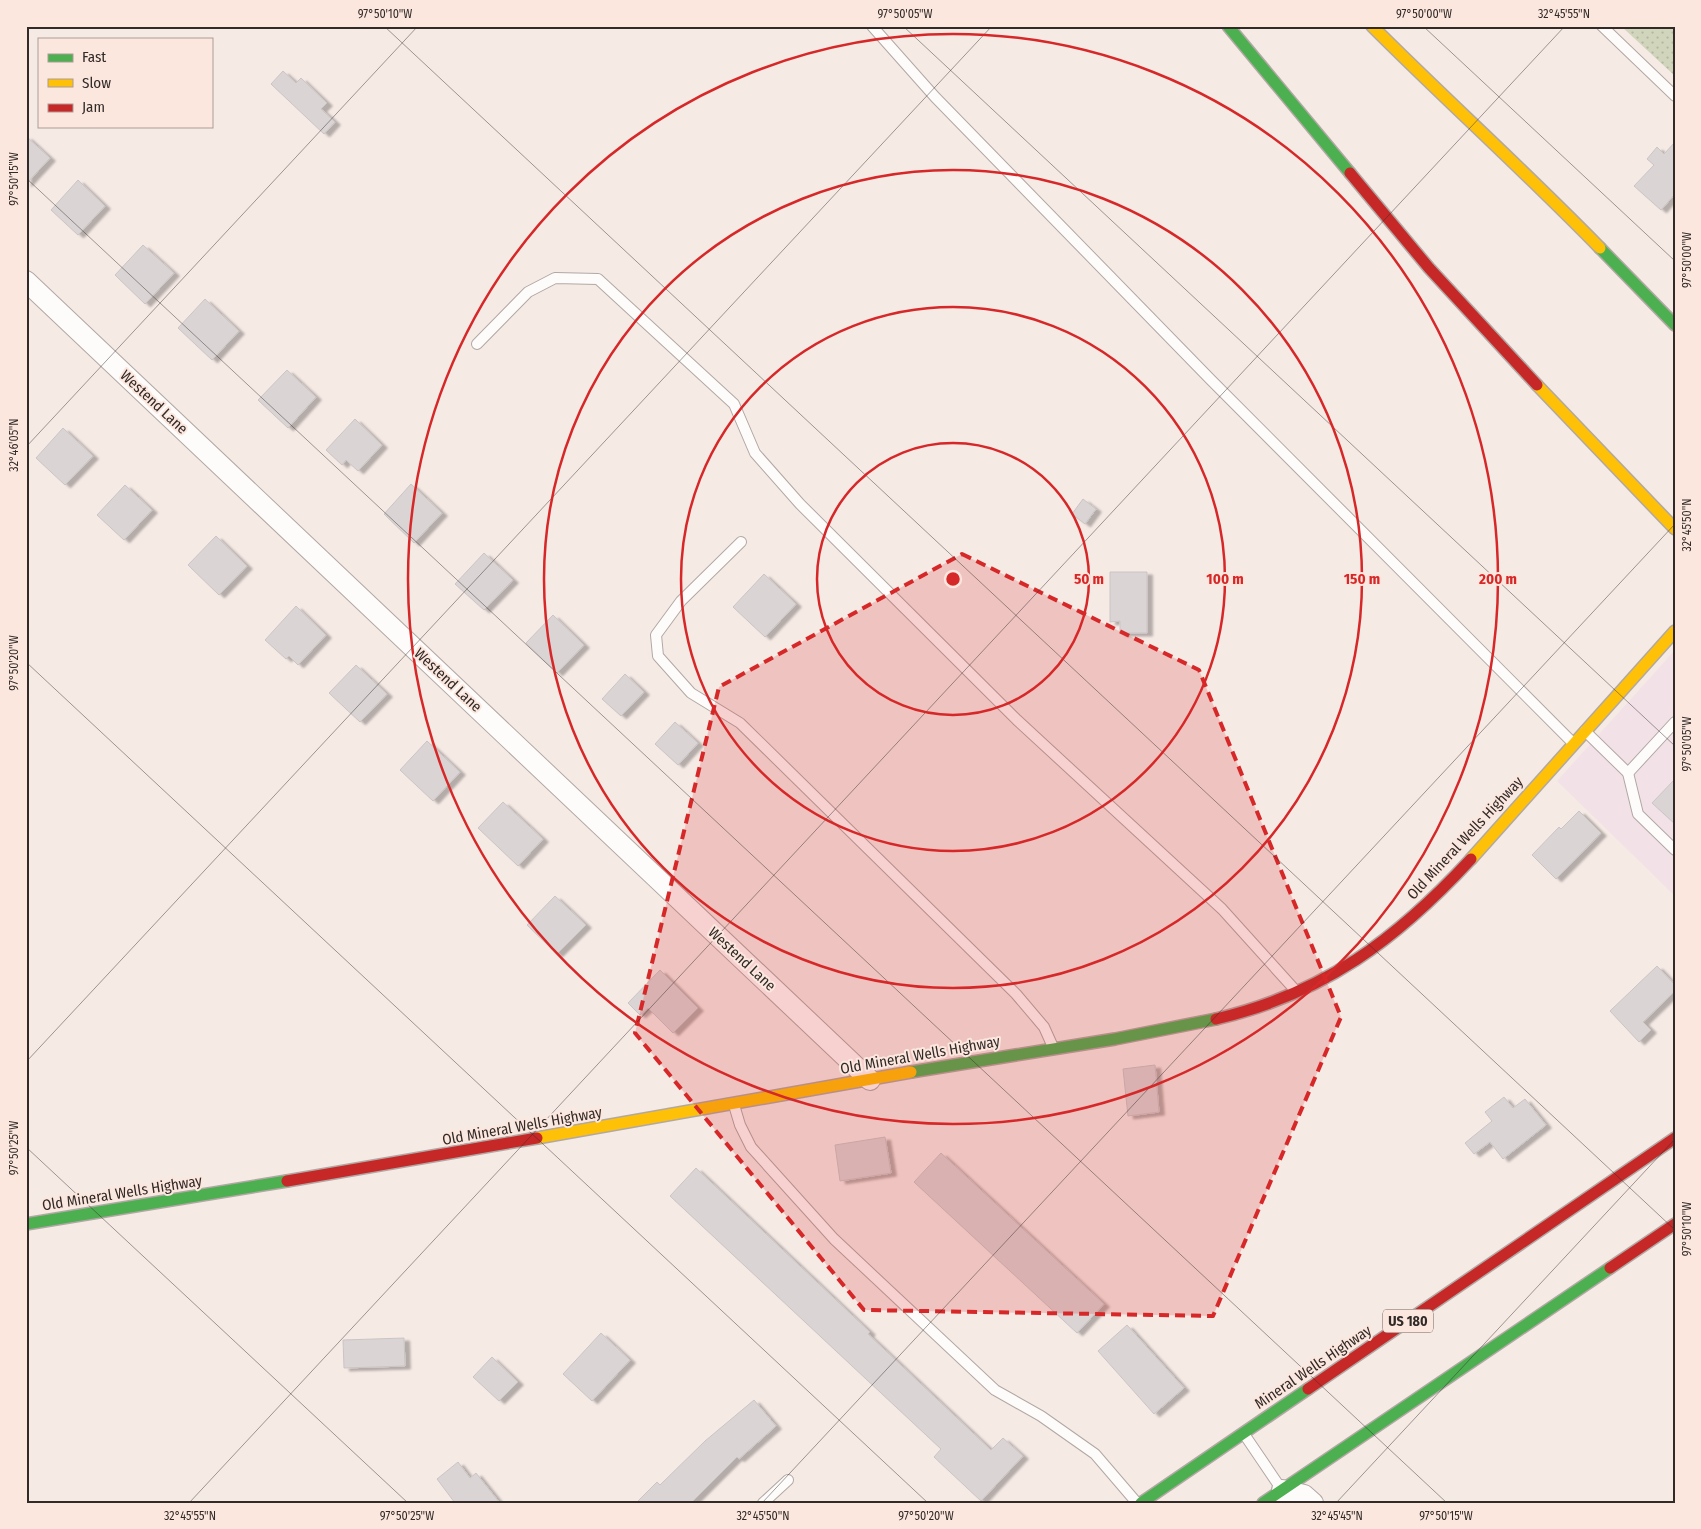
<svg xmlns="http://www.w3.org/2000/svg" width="1701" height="1529" font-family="'Fira Sans Condensed',sans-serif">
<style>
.commercial{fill:#f2e2e8}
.grass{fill:url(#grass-dots)}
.building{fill:#dad4d4;stroke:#cac4c5;filter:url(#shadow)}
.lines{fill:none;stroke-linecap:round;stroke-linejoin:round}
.lane-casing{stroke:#b1a8a4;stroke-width:12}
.street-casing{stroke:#b1a8a4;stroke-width:22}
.fast-casing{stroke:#b1a8a4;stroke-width:14}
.slow-casing{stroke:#b1a8a4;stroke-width:14}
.jam-casing{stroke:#b1a8a4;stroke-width:14}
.lane{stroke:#fefcfb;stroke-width:10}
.street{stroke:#fefcfb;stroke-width:20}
.fast{stroke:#4caf50;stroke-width:11}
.slow{stroke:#ffc107;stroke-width:11}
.jam{stroke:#c62828;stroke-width:11}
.marked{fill:#d62828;fill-opacity:0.2;stroke:#d62828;stroke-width:4;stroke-dasharray:10 6;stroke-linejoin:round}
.ticks{fill:none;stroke:#312a27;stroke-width:1;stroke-opacity:0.45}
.ring{fill:none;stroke:#d62828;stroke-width:2.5}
.labels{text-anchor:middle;stroke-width:4;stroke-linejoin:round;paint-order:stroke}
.shield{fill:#fce7df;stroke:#6e635e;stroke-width:1}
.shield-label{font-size:14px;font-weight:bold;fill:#312a27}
.street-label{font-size:15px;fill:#312a27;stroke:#fce7df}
.centre{fill:#d62828;stroke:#fce7df;stroke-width:2.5}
.ring-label{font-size:15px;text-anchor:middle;font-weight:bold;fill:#d62828;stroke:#fce7df;stroke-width:4;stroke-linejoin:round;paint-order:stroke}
.neatline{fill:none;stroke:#312a27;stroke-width:2}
.ticks-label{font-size:12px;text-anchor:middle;fill:#312a27}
</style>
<defs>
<pattern id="grass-dots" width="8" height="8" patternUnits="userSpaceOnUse" patternTransform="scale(1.25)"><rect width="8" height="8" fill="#d0d5bc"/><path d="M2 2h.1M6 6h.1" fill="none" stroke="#b3b7a2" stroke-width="1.8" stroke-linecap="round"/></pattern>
<filter id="shadow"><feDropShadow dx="5.5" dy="3" stdDeviation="1" flood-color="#0004"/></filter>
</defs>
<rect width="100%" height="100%" fill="#f6eae5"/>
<polygon class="commercial" points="1675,650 1675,896 1557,781"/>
<polygon class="grass" points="1621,26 1675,26 1675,76"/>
<g class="building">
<polygon points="283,71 296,83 301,78 327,103 321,109 335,122 324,134 271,84"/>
<polygon points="26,136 50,158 26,184"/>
<polygon points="1675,142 1675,194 1661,210 1634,186 1654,165 1647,159 1657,147 1664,154"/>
<polygon points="78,180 105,206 78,235 51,210"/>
<polygon points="143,245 174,273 145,304 115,275"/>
<polygon points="205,299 239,331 212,360 178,328"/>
<polygon points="287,370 316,397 288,428 258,400"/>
<polygon points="355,419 382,445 358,471 346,460 342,465 326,450"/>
<polygon points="63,428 93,456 65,485 36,458"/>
<polygon points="411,484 442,513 414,543 384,514"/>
<polygon points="125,485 152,510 124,540 97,515"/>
<polygon points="1083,499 1096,509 1085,524 1072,514"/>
<polygon points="216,536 247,566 219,595 188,565"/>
<polygon points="484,553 513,580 484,610 455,584"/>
<polygon points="1110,572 1147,572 1147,633 1120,633 1120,621 1110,622"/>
<polygon points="764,574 796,604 765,637 733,607"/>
<polygon points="296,606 326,635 298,665 289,656 286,659 265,640"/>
<polygon points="553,615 584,645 557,673 526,643"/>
<polygon points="356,665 387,694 360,722 329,693"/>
<polygon points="625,674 644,692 621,716 602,699"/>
<polygon points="675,722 698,743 678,765 655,744"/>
<polygon points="427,741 460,772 433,801 400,770"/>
<polygon points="1675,779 1675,824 1652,803"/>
<polygon points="503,802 543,839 518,866 478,828"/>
<polygon points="1579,811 1601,833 1556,879 1532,855 1559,827 1561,829"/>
<polygon points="555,896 586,925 557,954 527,925"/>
<polygon points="1657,966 1675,985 1675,991 1643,1022 1651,1030 1639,1042 1610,1011"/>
<polygon points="660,970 698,1008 673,1033 648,1008 640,1015 628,1003"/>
<polygon points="1155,1065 1159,1112 1128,1116 1123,1069"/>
<polygon points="1504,1097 1513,1108 1525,1099 1546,1125 1503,1159 1490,1142 1474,1154 1465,1143 1492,1121 1485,1112"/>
<polygon points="885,1137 891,1173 840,1181 835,1145"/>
<polygon points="941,1153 1104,1304 1077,1333 914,1182"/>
<polygon points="696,1168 870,1332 868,1334 991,1450 1003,1438 1023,1456 981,1501 934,1457 941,1449 670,1196"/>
<polygon points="1127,1325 1184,1388 1154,1414 1098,1351"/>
<polygon points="601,1333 630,1360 592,1401 563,1374"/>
<polygon points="404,1338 405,1366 344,1368 343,1340"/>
<polygon points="492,1357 518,1382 499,1401 473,1377"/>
<polygon points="754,1400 776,1426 739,1459 737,1457 691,1503 636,1503 657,1482 660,1485 705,1441"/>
<polygon points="458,1462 470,1478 476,1473 500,1503 455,1503 437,1479"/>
</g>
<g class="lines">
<defs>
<g id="lane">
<polyline points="872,26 935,97 1211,380 1572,742"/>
<polyline points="1602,26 1675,96"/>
<polyline points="477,344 528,292 555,278 598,279 734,404 755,453 800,504 1017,720 1222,909 1296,991"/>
<polyline points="741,542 681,601 656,635 658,656 691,693 740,723 1016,994 1044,1027 1053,1047"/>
<polyline points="1585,731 1628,773 1638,814 1675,850"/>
<polyline points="1628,773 1675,722"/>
<polyline points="734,1105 740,1125 751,1147 834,1239 995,1390 1041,1416 1095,1454 1137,1503"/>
<polyline points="1244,1434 1282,1490"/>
<polyline points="763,1503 788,1480"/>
</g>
<g id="street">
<polyline points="26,281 870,1080"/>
<polyline points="1282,1498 1282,1490 1304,1495 1313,1503"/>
</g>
<g id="fast">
<polyline points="1228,26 1350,173"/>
<polyline points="1600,248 1675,325"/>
<polyline points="911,1072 1115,1039 1216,1019"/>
<polyline points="26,1224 287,1181"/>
<polyline points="1141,1503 1308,1389"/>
<polyline points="1263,1503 1610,1268"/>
</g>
<g id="slow">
<path d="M1372 26C1447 101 1526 172 1600 248"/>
<polyline points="1537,385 1675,529"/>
<polyline points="1471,859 1675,631"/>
<polyline points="537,1138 911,1072"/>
</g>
<g id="jam">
<polyline points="1350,173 1429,268 1537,385"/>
<path d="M1216 1019C1325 993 1396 940 1471 859"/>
<polyline points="287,1181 537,1138"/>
<polyline points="1610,1268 1675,1224"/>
<polyline points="1308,1389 1675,1138"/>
</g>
</defs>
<use href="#lane" class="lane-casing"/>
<use href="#street" class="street-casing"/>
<use href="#fast" class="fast-casing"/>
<use href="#slow" class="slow-casing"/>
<use href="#jam" class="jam-casing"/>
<use href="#lane" class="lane"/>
<use href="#street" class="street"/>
<use href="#fast" class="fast"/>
<use href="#slow" class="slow"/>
<use href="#jam" class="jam"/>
</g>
<path class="marked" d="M962 554 1199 670 1341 1017 1213 1316 864 1310 635 1033 719 687Z"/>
<path class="ticks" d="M384 26 1675 1230M903 26 1675 746M1423 26 1675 261M26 178 1447 1503M26 447 418 26M26 662 928 1503M26 1062 992 26M26 1147 408 1503M189 1503 1565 26M762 1503 1675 524M1336 1503 1675 1139"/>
<g class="ring">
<circle cx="953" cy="579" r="136"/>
<circle cx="953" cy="579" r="272"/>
<circle cx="953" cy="579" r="409"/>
<circle cx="953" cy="579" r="545"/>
</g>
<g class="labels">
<rect class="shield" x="1383" y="1309.5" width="50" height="23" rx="4"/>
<g class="shield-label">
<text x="1408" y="1326">US 180</text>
</g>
<g class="street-label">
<text transform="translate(154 402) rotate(43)" y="5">Westend Lane</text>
<text transform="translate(448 680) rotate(43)" y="5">Westend Lane</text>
<text transform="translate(1465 838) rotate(-47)" y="5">Old Mineral Wells Highway</text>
<text transform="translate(742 959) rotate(43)" y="5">Westend Lane</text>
<text transform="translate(920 1055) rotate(-10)" y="5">Old Mineral Wells Highway</text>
<text transform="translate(522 1126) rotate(-10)" y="5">Old Mineral Wells Highway</text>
<text transform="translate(122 1193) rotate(-9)" y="5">Old Mineral Wells Highway</text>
<text transform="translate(1313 1367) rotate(-34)" y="5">Mineral Wells Highway</text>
</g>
</g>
<circle cx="953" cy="579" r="8" class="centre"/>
<g class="ring-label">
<text x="1089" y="584">50 m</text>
<text x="1225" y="584">100 m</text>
<text x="1362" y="584">150 m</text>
<text x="1498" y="584">200 m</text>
</g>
<rect width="1701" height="1529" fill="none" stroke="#fce7df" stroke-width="55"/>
<rect x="38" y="38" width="175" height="90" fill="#fce7df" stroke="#ab9b95"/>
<rect x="48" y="54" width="25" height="8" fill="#4caf50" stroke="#ab9b95"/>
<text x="82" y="62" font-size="15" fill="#312a27">Fast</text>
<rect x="48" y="79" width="25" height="8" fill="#ffc107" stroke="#ab9b95"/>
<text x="82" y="88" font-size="15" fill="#312a27">Slow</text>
<rect x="48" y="104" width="25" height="8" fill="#c62828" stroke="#ab9b95"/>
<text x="82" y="112" font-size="15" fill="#312a27">Jam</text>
<rect x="28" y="28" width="1646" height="1474" class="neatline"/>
<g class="ticks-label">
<text x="385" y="18">97°50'10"W</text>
<text x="905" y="18">97°50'05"W</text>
<text x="1424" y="18">97°50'00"W</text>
<text x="1564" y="18">32°45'55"N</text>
<text transform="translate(14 179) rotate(-90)" y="4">97°50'15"W</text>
<text transform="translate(1687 260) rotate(-90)" y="4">97°50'00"W</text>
<text transform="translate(14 445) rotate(-90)" y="4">32°46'05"N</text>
<text transform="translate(1687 525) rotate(-90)" y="4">32°45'50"N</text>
<text transform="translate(14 663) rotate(-90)" y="4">97°50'20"W</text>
<text transform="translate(1687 744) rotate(-90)" y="4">97°50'05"W</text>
<text transform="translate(14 1148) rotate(-90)" y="4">97°50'25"W</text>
<text transform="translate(1687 1229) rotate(-90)" y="4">97°50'10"W</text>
<text x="190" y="1520">32°45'55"N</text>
<text x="407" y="1520">97°50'25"W</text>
<text x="763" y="1520">32°45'50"N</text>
<text x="926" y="1520">97°50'20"W</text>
<text x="1337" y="1520">32°45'45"N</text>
<text x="1446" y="1520">97°50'15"W</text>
</g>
</svg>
